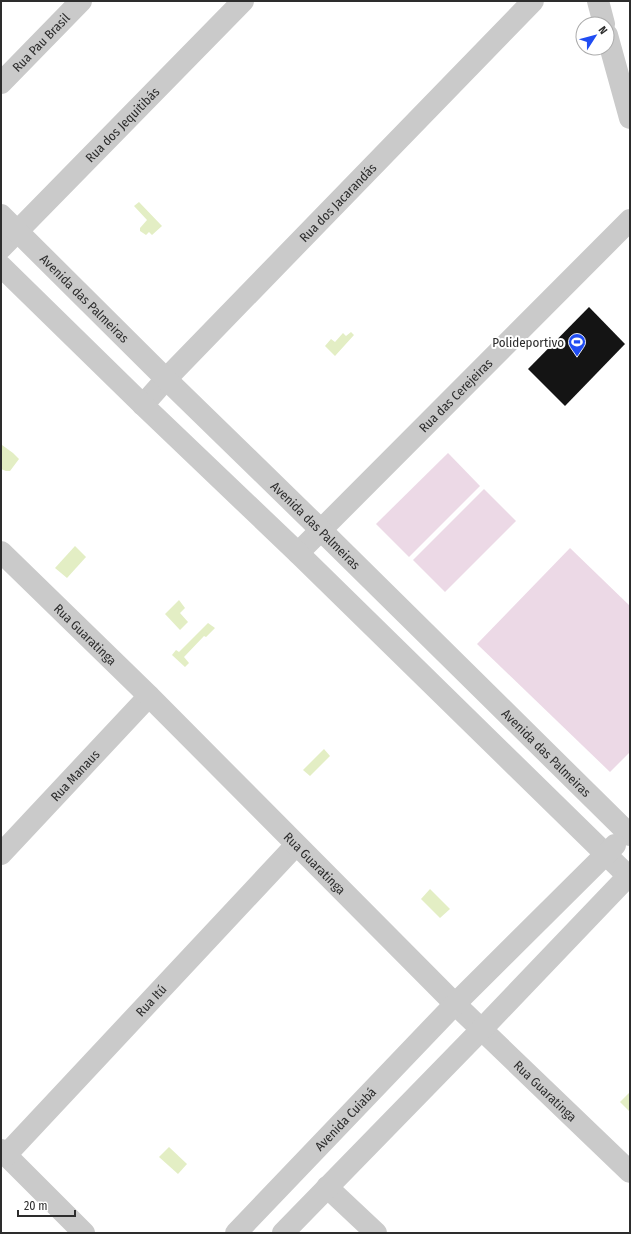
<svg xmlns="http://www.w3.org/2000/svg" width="631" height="1234" font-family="'Fira Sans Condensed',sans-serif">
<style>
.green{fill:#ecd9e6}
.water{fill:#e3eec4}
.building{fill:#141414}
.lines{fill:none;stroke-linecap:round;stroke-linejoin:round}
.minor{stroke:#cacaca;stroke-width:22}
.tertiary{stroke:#cacaca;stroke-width:22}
.labels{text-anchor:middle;stroke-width:4;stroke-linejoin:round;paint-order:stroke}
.street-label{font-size:13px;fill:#2d2d2d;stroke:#fff}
.poi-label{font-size:13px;fill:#2d2d2d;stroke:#fff;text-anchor:end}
</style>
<rect width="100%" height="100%" fill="#fff"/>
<g class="green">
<polygon points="448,453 480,486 409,557 376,524"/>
<polygon points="484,489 516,521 445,592 413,560"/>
<polygon points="570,548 630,606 630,752 610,772 477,644"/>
</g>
<g class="water">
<polygon points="139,202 162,226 152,235 149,232 146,235 140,231 140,228 147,220 134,206"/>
<polygon points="351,332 354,335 335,356 325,346 331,339 335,342 343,333 346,336"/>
<polygon points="1,445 2,445 13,453 19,459 10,471 6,471 1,469"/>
<polygon points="75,546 86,557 67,578 55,568"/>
<polygon points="179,600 185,608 180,613 188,622 180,630 165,614"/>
<polygon points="208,623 215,628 206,637 204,636 184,657 189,663 185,667 172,655 176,650 179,652"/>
<polygon points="324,749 330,756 310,776 303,770"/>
<polygon points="430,889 450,909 440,918 421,899"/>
<polygon points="630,1092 630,1112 620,1102"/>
<polygon points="169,1147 187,1164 178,1174 159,1157"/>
</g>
<polygon class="building" points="589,307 625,344 565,406 528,369"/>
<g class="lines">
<g class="minor">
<polyline points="598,1 604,24"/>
<polyline points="607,35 630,118"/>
<path id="s1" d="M1 248 243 1"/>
<path id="s2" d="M143 405 166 379 533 1"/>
<path id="s3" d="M298 553 630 220"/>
<path id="s4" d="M1 854 149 696"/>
<polyline points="1,1150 84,1233"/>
<path id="s5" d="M6 1155 296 845"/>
<polyline points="327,1187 376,1233"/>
</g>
<g class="tertiary">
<path id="s6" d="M1 83 81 1"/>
<path id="s7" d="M1 215 166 379 321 530 630 835"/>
<polyline points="1,266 143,405 298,553 630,878"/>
<path id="s8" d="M1 552 149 696 455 1004 630 1172"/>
<path id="s9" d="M236 1233 455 1004 615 845"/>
<polyline points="283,1233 481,1030 630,874"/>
</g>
</g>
<defs>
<symbol id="stadium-pin" viewBox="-11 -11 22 30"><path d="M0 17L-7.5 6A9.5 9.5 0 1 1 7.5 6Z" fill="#204df3" stroke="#fff"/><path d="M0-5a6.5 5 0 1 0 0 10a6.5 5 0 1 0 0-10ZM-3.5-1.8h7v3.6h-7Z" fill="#fff"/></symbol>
</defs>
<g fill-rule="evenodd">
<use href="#stadium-pin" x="567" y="332" width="20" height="27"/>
</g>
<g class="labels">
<g class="street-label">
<text dy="5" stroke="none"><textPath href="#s6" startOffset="57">Rua Pau Brasil</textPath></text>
<text dy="5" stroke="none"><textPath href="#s1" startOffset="173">Rua dos Jequitibás</textPath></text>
<text dy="5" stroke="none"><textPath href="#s2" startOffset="281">Rua dos Jacarandás</textPath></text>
<text dy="5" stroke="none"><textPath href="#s7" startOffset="118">Avenida das Palmeiras</textPath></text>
<text dy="5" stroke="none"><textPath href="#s3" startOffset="223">Rua das Cerejeiras</textPath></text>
<text dy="5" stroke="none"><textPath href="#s7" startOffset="442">Avenida das Palmeiras</textPath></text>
<text dy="5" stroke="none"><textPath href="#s8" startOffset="118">Rua Guaratinga</textPath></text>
<text dy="5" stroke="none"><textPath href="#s7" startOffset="766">Avenida das Palmeiras</textPath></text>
<text dy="5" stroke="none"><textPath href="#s4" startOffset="108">Rua Manaus</textPath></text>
<text dy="5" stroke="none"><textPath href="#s8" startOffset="442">Rua Guaratinga</textPath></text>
<text dy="5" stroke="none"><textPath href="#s5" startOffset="212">Rua Itú</textPath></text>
<text dy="5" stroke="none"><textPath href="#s8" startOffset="766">Rua Guaratinga</textPath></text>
<text dy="5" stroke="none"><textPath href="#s9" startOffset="158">Avenida Cuiabá</textPath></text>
</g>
<g class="poi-label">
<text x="564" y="347">Polideportivo</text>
</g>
</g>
<rect width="631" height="1234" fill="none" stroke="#2d2d2d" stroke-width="4"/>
<g transform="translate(595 36) rotate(54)"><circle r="19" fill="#ffffff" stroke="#ababab"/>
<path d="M0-3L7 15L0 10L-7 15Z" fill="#204df3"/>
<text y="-6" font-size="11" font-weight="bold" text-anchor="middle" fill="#2d2d2d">N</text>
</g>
<path d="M18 1210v6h57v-6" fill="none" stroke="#2d2d2d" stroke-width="2"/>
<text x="24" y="1210" font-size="12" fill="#2d2d2d" stroke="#ffffff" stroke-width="3" paint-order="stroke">20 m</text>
</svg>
